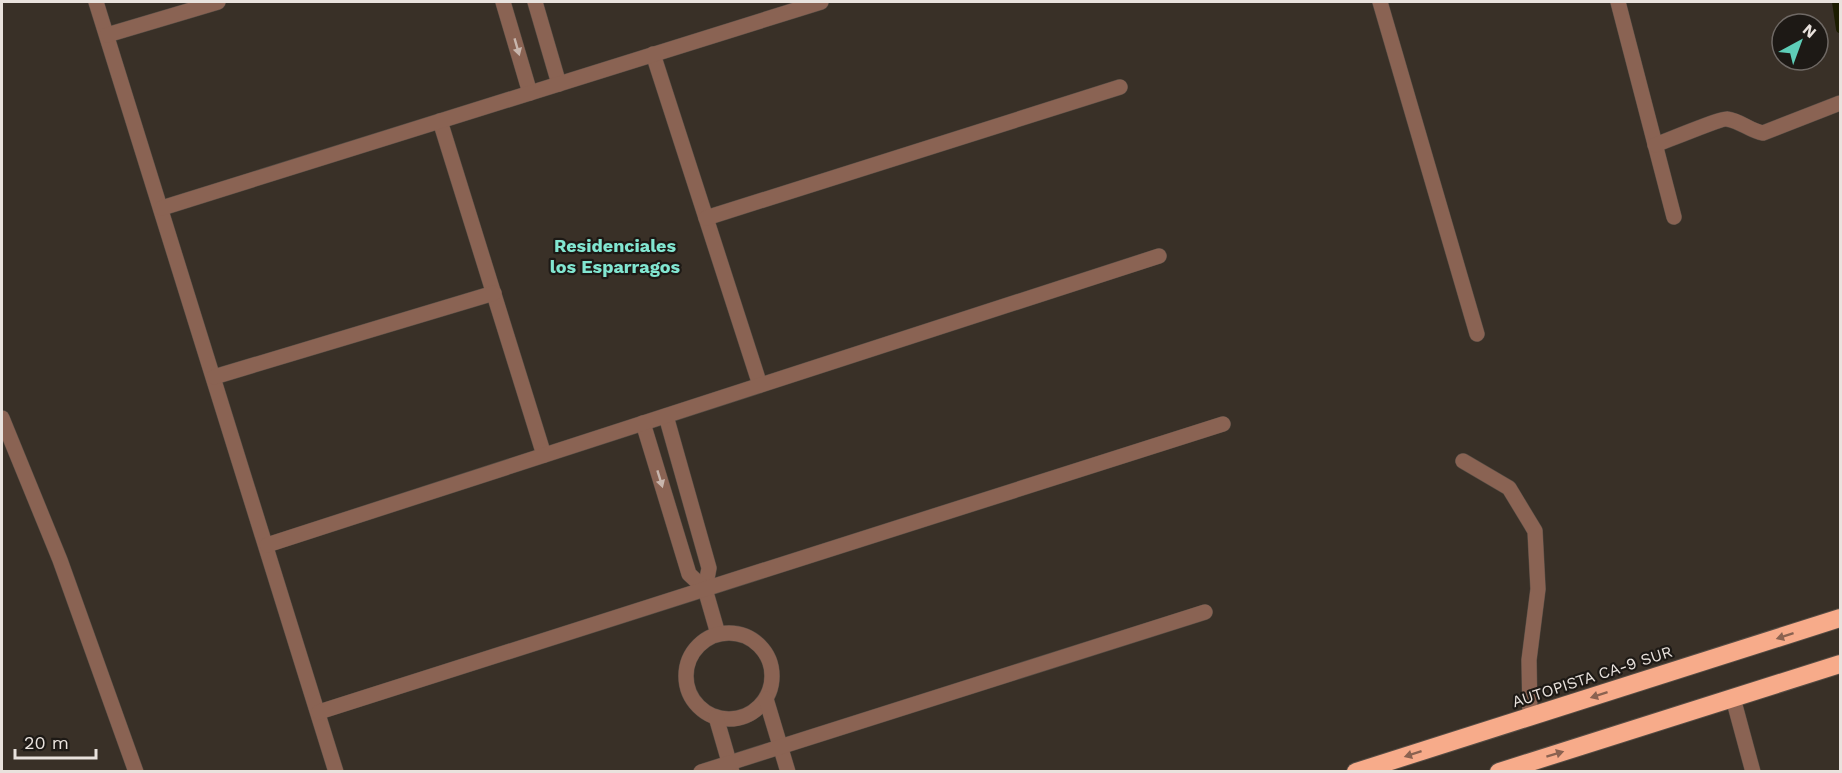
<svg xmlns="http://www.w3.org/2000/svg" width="1842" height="773" font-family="'Work Sans',sans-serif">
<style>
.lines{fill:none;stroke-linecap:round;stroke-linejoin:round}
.stream{stroke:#1c1c00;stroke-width:8}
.minor-casing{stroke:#554c44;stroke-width:16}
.highway-casing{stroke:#554c44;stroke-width:20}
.minor{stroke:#8a6353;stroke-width:15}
.highway{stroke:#f7ab8a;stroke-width:18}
.oneway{fill:#c8b6ad}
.oneway2{fill:#8a6250}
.labels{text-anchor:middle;stroke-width:4.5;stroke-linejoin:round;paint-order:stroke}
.street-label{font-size:16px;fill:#e9e2dd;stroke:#1d1915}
.neighbourhood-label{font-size:18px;font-weight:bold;fill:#82e6d1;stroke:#1d1915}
</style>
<rect width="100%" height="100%" fill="#393027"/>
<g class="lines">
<polyline class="stream" points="1836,2 1840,29"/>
<defs>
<g id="minor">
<polyline points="96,2 336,772"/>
<polyline points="503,2 530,93"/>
<polyline points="535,2 559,84"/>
<polyline points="1380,2 1477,334"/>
<polyline points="1618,2 1674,217"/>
<polyline points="107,35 218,2"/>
<polyline points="653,54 760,385"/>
<polyline points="440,121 544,455"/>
<path d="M1655 145C1666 141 1721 118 1727 119 1741 121 1750 131 1763 133L1840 103"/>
<polyline points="162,208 821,2"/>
<polyline points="706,218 1120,87"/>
<polyline points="214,377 494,293"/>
<polyline points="666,416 709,568 705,589 718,634"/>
<polyline points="2,418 60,560 136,772"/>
<polyline points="643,423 689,574 705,589"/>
<polyline points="1463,461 1509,488 1535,531 1538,589 1529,660 1530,716"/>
<polyline points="267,545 1159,256"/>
<circle cx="729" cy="676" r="43"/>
<polyline points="1733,698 1753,772"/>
<polyline points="766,699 788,772"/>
<polyline points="319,712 1223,424"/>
<polyline points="716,717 732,772"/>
<polyline points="701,772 1205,612"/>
</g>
<g id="highway">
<polyline points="1356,772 1840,618"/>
<polyline points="1499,772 1840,664"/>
</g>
</defs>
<use href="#minor" class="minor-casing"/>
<use href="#highway" class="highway-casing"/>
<use href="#minor" class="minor"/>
<use href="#highway" class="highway"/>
</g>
<defs><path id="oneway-solid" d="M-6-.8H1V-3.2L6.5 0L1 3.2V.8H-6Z" transform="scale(1.5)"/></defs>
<g class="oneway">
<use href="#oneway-solid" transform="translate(517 47) rotate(74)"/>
<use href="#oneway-solid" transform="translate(660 479) rotate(73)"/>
</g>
<g class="oneway2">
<use href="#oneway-solid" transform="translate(1785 636) rotate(162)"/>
<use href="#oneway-solid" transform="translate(1599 695) rotate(162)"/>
<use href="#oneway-solid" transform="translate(1413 754) rotate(162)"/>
<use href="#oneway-solid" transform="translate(1555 754) rotate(-17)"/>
</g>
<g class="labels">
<g class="street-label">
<text transform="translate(1592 676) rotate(-18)" y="6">AUTOPISTA CA-9 SUR</text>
</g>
<g class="neighbourhood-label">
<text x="615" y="252">Residenciales<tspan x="615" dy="21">los Esparragos</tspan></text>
</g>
</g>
<rect width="1842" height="773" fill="none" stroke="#e9e2dd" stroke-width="6"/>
<g transform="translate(1800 42) rotate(41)"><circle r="28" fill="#1d1915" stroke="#6f6965" stroke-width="1.5"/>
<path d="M0-4.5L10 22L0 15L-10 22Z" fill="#5eceb8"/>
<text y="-9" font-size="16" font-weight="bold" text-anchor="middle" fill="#e9e2dd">N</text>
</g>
<path d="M15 749v9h81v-9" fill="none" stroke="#e9e2dd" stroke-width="3"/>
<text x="24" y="749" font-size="18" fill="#e9e2dd" stroke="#1d1915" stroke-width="4.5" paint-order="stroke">20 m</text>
</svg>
